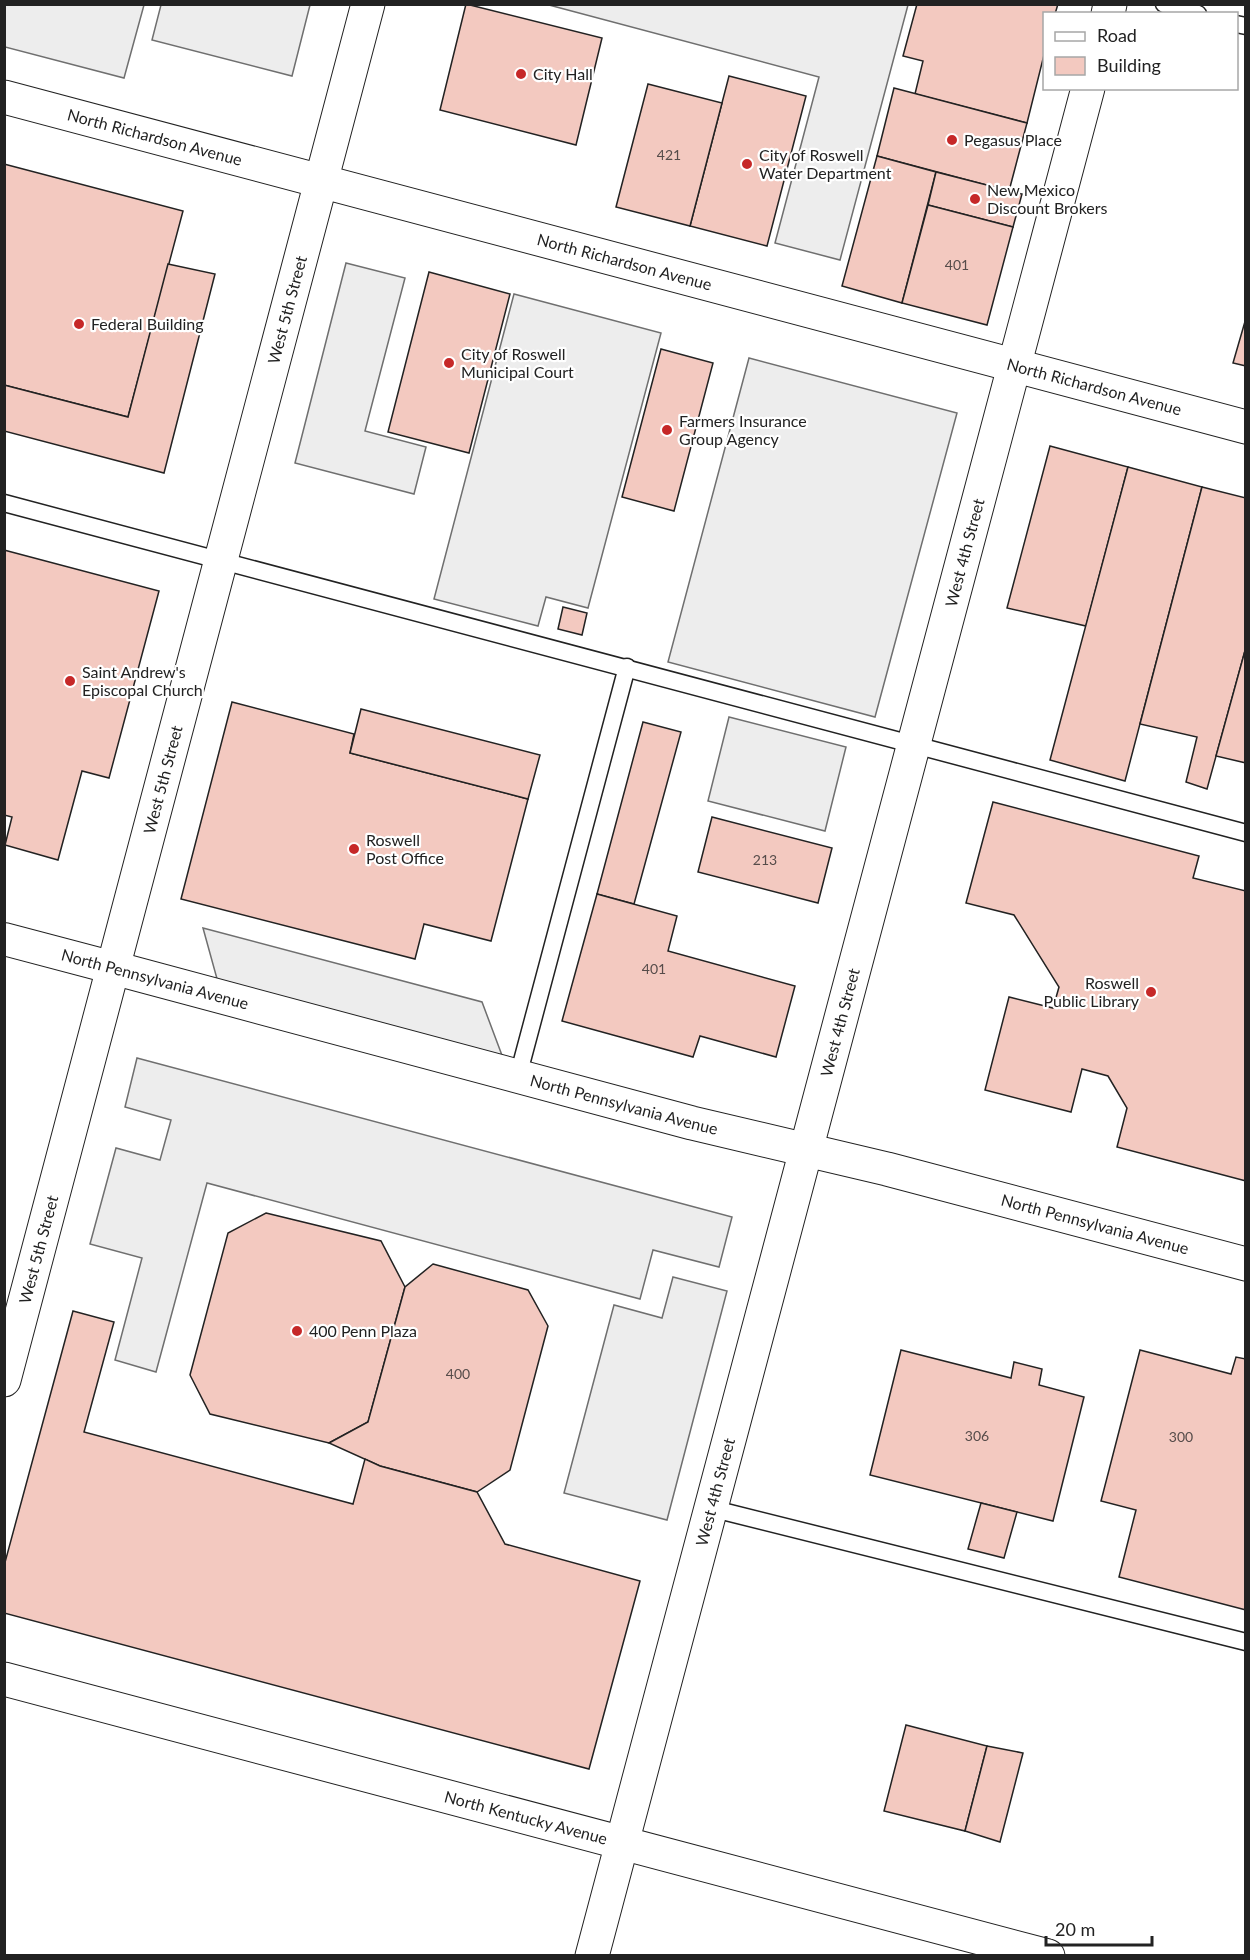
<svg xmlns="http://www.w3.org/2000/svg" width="1250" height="1960" font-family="Lato,sans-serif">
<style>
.parking{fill:#ededed;stroke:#6f6f6f;stroke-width:1.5}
.building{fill:#f3c9c0;stroke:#222;stroke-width:1.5}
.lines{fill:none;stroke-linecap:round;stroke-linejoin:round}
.lane-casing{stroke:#222;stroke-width:19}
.street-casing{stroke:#222;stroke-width:34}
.secondary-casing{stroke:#222;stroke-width:35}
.lane{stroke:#fff;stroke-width:16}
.street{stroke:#fff;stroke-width:32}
.secondary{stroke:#fff;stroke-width:33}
.poi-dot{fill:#c62828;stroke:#fff;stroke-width:2}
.labels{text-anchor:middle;stroke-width:4.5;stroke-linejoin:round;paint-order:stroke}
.number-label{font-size:14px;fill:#564c4a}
.poi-label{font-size:16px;fill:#222;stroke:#fff;text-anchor:start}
.street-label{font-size:16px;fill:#222;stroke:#fff}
</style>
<rect width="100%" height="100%" fill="#fff"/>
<g class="parking">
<polygon points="4,5 144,5 124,78 5,47"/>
<polygon points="161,5 161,4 310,5 292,76 152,40"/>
<polygon points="549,5 908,5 840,260 775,243 819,77"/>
<polygon points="346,263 405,278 365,431 426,447 414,494 295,463"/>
<polygon points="514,294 661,333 588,608 546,597 538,626 434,599"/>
<polygon points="749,358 957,413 875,717 668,662"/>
<polygon points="729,717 846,747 825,831 708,801"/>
<polygon points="203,928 482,1002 509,1074 222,997"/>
<polygon points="137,1058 732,1217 719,1267 653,1250 640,1299 207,1183 156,1372 115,1360 142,1258 90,1244 116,1148 160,1160 171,1120 125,1107"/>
<polygon points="673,1277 727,1291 667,1520 564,1493 614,1305 662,1318"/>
</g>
<g class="building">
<polygon points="466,4 602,38 576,145 440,110"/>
<polygon points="917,4 1058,4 1055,14 1044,14 1044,55 1027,123 915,94 923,61 903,56"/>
<polygon points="729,76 806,96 767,246 690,226"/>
<polygon points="648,84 722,103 690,226 616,207"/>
<polygon points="894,88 1027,123 1009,191 877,156"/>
<polygon points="877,156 936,172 902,303 842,286"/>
<polygon points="4,164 183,211 128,417 4,385"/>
<polygon points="936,172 1022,194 1013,227 928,205"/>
<polygon points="928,205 1013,227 987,325 902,303"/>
<polygon points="168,264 215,274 164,473 4,431 4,385 128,417"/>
<polygon points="429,272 510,294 469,453 388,432"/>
<polygon points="1246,318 1246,366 1233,363"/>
<polygon points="661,349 713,363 674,511 622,497"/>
<polygon points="1050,446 1128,467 1086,626 1007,608"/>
<polygon points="1128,467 1202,487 1125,781 1050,760"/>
<polygon points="1202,487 1246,498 1246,647 1207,789 1186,782 1197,737 1140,724"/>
<polygon points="4,550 159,591 109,778 82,771 58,860 5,845 12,817 4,815"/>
<polygon points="563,607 587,613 582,635 558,629"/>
<polygon points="1246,647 1246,763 1216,756"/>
<polygon points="232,702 354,734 350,753 528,799 491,941 424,924 415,959 181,899"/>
<polygon points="361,709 540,755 528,799 350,753"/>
<polygon points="643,722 681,732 634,904 597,894"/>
<polygon points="993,802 1199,856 1193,878 1246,891 1246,1181 1117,1147 1127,1108 1108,1076 1082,1069 1071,1112 985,1090 1009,997 1053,1008 1059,987 1014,915 966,903"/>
<polygon points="712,817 832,848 818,903 698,872"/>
<polygon points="597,894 677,916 668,951 795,986 776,1057 700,1036 693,1057 562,1021"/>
<polygon points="266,1213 381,1241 405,1287 368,1422 329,1443 210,1414 190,1375 228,1233"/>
<polygon points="433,1264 528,1290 548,1326 510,1470 477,1492 380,1466 329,1443 368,1422 405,1287"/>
<polygon points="73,1311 114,1322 84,1432 353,1504 365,1459 380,1466 477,1492 505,1544 640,1581 589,1769 4,1613 4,1566"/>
<polygon points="901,1350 1011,1378 1014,1362 1042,1369 1039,1385 1084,1397 1053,1521 870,1475"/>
<polygon points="1140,1350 1231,1374 1236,1357 1246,1359 1246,1610 1119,1577 1136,1510 1101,1501"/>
<polygon points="981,1503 1017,1512 1004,1558 968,1549"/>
<polygon points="906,1725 987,1746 965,1831 884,1811"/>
<polygon points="987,1746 1023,1753 1000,1842 965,1831"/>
</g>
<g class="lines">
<defs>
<g id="lane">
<polyline points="1164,4 1198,14"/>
<polyline points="1236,24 1246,26"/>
<polyline points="4,503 1246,833"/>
<polyline points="518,1076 627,667"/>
<polyline points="710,1508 1246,1642"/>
</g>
<polyline id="street" points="4,939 114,968"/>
<g id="secondary">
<polyline points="1108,14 1110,4"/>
<path id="s1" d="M4 97 1246 427"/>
<path id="s2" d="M114 968 692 1123 887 1169 1246 1264"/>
<path id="s3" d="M4 1380 368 4"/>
<path id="s4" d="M4 1679 1048 1956"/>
<path id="s5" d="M592 1956 1088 88"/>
</g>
</defs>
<use href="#lane" class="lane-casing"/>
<use href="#street" class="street-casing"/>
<use href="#secondary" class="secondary-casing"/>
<use href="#lane" class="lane"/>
<use href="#street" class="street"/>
<use href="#secondary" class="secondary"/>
</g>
<g class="poi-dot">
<circle cx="521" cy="74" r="6"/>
<circle cx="952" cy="140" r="6"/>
<circle cx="747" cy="164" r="6"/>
<circle cx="975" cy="199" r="6"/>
<circle cx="79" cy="324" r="6"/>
<circle cx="449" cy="363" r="6"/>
<circle cx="667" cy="430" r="6"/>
<circle cx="70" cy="681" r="6"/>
<circle cx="354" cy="849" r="6"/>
<circle cx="1151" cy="992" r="6"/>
<circle cx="297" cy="1331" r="6"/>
</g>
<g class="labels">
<g class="number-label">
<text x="669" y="160">421</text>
<text x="957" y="270">401</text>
<text x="765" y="865">213</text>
<text x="654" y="974">401</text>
<text x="458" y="1379">400</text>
<text x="977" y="1441">306</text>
<text x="1181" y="1442">300</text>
</g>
<g class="poi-label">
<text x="533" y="80">City Hall</text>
<text x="964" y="146">Pegasus Place</text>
<text x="759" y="161">City of Roswell<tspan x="759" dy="18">Water Department</tspan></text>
<text x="987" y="196">New Mexico<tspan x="987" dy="18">Discount Brokers</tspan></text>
<text x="91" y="330">Federal Building</text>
<text x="461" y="360">City of Roswell<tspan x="461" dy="18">Municipal Court</tspan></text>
<text x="679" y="427">Farmers Insurance<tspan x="679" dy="18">Group Agency</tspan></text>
<text x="82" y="678">Saint Andrew's<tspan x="82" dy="18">Episcopal Church</tspan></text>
<text x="366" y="846">Roswell<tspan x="366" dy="18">Post Office</tspan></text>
<text x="1139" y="989" text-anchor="end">Roswell<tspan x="1139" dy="18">Public Library</tspan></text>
<text x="309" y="1337">400 Penn Plaza</text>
</g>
<g class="street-label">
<text dy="6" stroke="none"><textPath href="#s1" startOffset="156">North Richardson Avenue</textPath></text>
<text dy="6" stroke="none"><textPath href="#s1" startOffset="642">North Richardson Avenue</textPath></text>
<text dy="6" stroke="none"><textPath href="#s3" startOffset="1107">West 5th Street</textPath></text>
<text dy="6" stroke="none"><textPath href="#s1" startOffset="1128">North Richardson Avenue</textPath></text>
<text dy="6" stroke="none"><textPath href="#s5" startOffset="1452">West 4th Street</textPath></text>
<text dy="6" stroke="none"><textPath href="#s3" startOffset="621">West 5th Street</textPath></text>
<text transform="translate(155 979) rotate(15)" y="6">North Pennsylvania Avenue</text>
<text dy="6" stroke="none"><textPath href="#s5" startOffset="966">West 4th Street</textPath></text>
<text dy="6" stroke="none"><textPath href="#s2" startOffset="528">North Pennsylvania Avenue</textPath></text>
<text dy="6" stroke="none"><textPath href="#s2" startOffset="1014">North Pennsylvania Avenue</textPath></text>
<text dy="6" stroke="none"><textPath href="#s3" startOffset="135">West 5th Street</textPath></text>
<text dy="6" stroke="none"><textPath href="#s5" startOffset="480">West 4th Street</textPath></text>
<text dy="6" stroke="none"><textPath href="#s4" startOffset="540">North Kentucky Avenue</textPath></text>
</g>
</g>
<rect width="1250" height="1960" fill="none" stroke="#222222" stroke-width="12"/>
<rect x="1043" y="12" width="195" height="78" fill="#ffffff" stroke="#a7a7a7" stroke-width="1.5"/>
<rect x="1055" y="32" width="30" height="9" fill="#ffffff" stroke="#a7a7a7" stroke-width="1.5"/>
<text x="1097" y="42" font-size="18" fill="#222222">Road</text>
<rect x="1055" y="57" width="30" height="18" fill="#f3c9c0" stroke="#a7a7a7" stroke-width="1.5"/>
<text x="1097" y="72" font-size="18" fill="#222222">Building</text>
<path d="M1046 1936v9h106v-9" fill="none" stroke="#222222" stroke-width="3"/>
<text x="1055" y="1936" font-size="18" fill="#222222" stroke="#ffffff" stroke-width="4.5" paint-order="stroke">20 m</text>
</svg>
